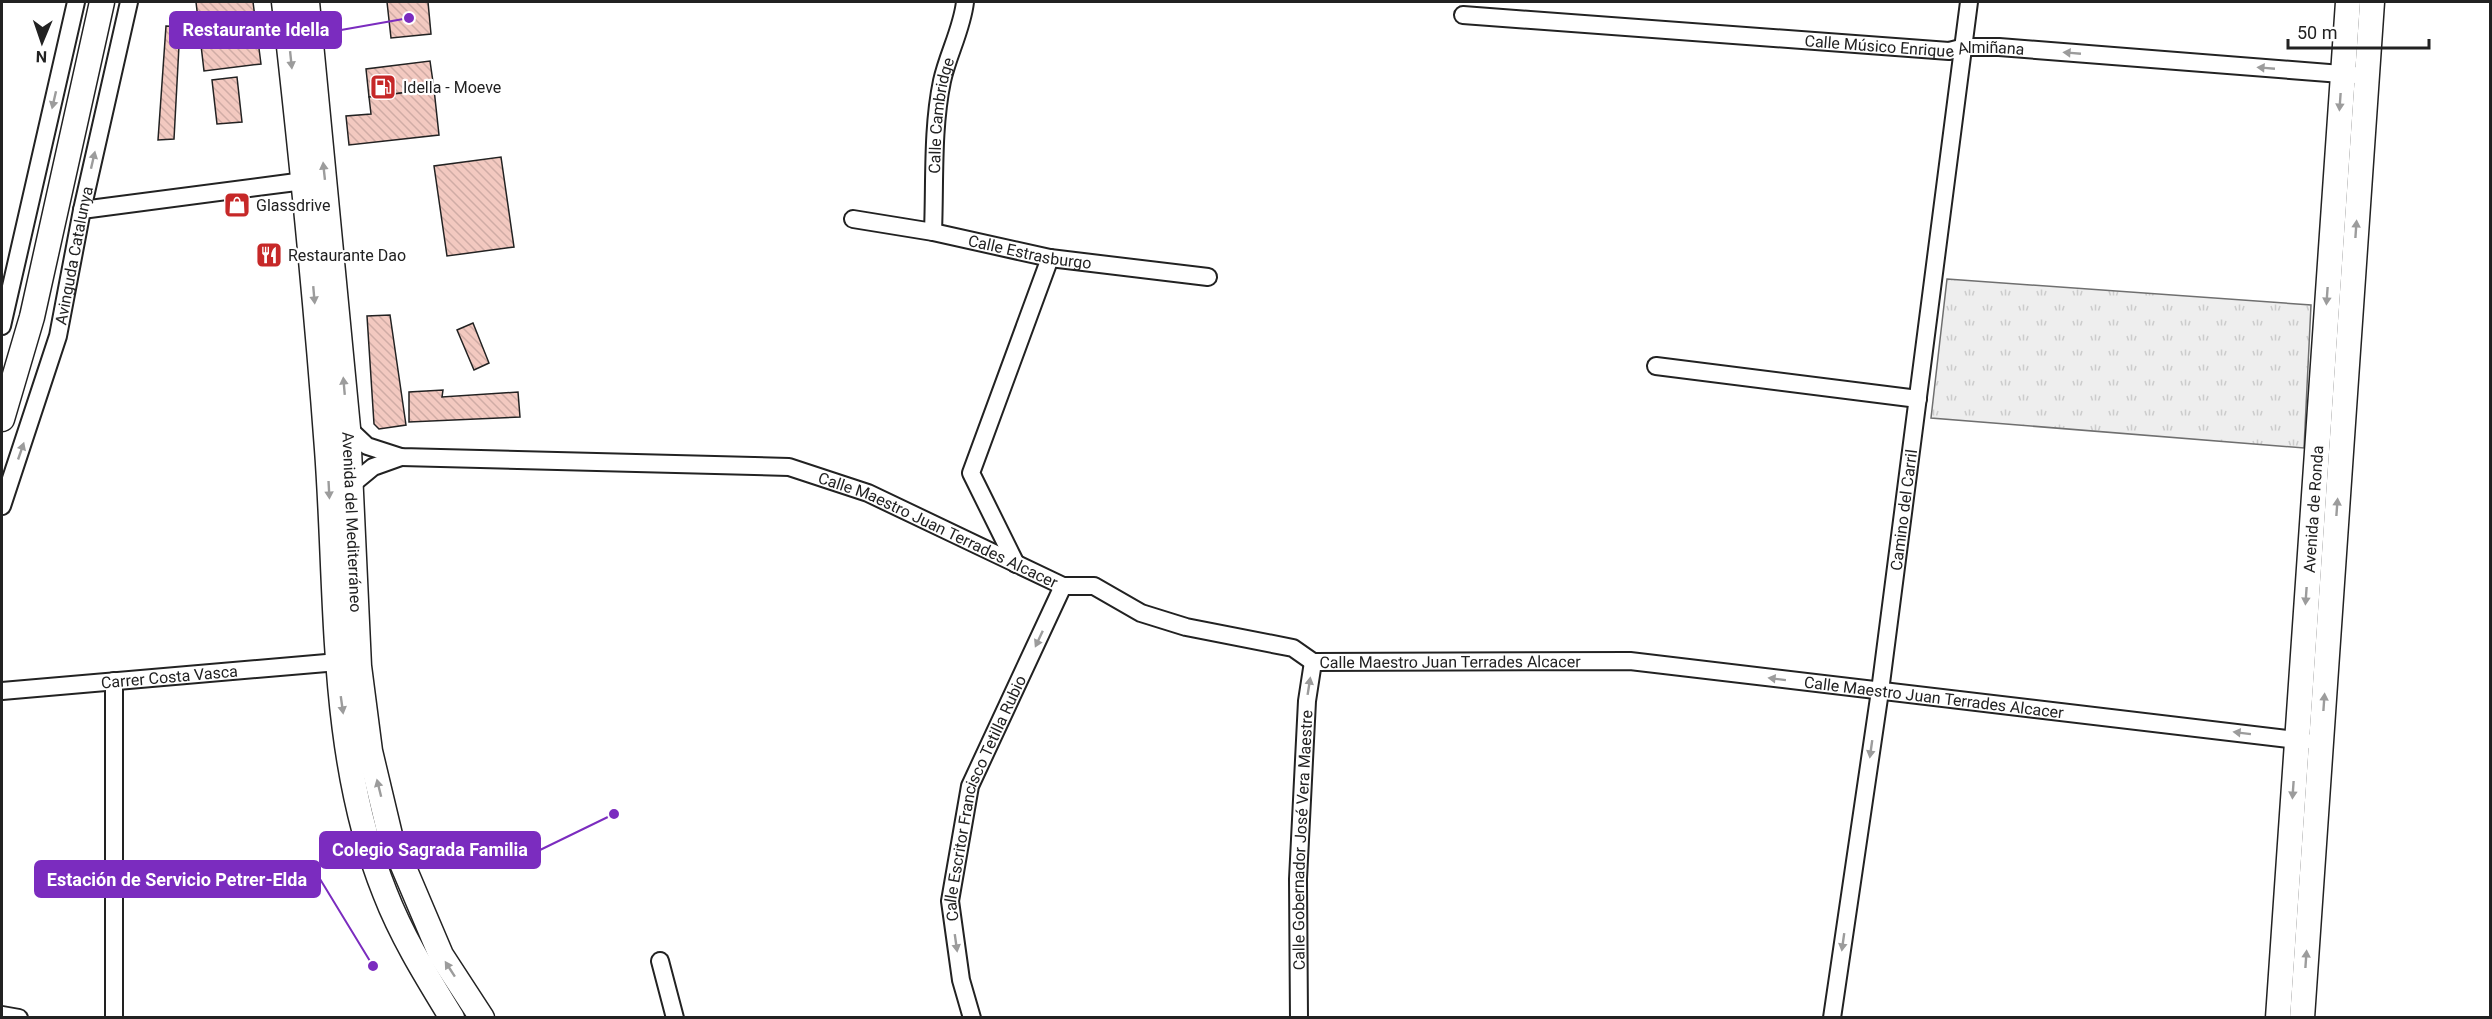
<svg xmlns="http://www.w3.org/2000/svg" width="2492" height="1019" font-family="Roboto,sans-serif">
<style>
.park{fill:url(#park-tufts);stroke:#6f6f6f;stroke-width:1.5}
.building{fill:url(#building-back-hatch);stroke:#222;stroke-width:1.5}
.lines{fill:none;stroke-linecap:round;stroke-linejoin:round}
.street-casing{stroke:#222;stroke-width:20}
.secondary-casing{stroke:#222;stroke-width:27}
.street{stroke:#fff;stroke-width:16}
.secondary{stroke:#fff;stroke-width:24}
.oneway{fill:#9c9c9c}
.labels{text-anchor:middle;stroke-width:4.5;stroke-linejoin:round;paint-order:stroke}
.street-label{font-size:16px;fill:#222;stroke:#fff}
.poi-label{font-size:16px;fill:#222;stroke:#fff;text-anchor:start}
.leader{fill:none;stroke:#7b2cbf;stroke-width:2}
.callout-dot{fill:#7b2cbf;stroke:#fff;stroke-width:2}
.callout{fill:#7b2cbf;stroke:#7b2cbf;stroke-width:2}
.callout-label{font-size:18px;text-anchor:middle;font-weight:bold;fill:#fff}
</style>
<defs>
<pattern id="park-tufts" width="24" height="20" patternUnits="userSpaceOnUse" patternTransform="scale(1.5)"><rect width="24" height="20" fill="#eee"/><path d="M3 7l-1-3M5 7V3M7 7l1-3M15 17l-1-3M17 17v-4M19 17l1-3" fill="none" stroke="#ccc"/></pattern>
<pattern id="building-back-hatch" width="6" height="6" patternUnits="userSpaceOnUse" patternTransform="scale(1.5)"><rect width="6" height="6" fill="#f3c9c0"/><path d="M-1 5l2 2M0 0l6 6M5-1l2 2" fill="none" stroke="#d0aca5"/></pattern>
</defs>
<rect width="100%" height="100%" fill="#fff"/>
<polygon class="park" points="1947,279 2311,305 2304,448 1931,418"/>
<g class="building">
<polygon points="196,2 253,2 261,64 204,71"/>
<polygon points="387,2 428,2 431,34 391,38"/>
<polygon points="166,26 180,27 174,139 158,140"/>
<polygon points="430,61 434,89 369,97 366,69"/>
<polygon points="237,77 242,122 217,124 212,80"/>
<polygon points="434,89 439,135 349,145 346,116 371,114 369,97"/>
<polygon points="501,157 514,247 447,256 434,166"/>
<polygon points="390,315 406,425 379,429 374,424 367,316"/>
<polygon points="473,323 489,363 474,370 457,330"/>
<polygon points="443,390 442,397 518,392 520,417 409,422 409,392"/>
</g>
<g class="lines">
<defs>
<g id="street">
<path id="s1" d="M1463 15 1949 51 1965 47H1999L2354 75"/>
<polyline points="82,210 304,181"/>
<path id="s2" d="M853 219 933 232 1050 258 1208 277"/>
<path id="s3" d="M933 232C935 182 932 129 942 81 948 54 962 29 965 2"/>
<polyline points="2,326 76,2"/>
<polyline points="1656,366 1918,399"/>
<path id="s4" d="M348 428 367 446 401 457 789 467 868 493 1063 586H1094L1141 613 1186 627 1293 648 1313 662 1630 661 2305 741"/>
<polyline points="350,486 373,467 401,457"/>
<path id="s5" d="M2 506 58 336 82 210 129 2"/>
<polyline points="1016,564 971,473 1050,258"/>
<path id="s6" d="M2 691 338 662"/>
<polyline points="660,961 675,1018"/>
<polyline points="2,1015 19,1018"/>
<polyline points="114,1018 114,681"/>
<path id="s7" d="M972 1018 961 980 950 901 970 786 1063 586"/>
<path id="s8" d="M1299 1018 1298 879 1307 701 1313 662"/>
<path id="s9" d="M1832 1018 1880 691 1969 2"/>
</g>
<g id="secondary">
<path d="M284 2C301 151 316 300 327 449 338 596 329 754 385 893 402 937 427 977 452 1018"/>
<path id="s10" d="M307 2 348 428 359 666 370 751 390 835 441 955 482 1018"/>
<polyline points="2,419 32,317 102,2"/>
<path id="s11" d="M2278 1018 2348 2"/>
<polyline points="2302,1018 2372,2"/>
</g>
</defs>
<use href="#street" class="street-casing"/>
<use href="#secondary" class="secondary-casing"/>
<use href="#street" class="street"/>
<use href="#secondary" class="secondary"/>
</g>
<defs><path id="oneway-solid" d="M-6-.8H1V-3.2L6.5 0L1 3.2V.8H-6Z" transform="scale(1.5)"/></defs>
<g class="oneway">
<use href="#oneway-solid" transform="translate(2072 53) rotate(-175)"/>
<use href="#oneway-solid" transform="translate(291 60) rotate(84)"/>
<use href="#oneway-solid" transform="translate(2266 68) rotate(-175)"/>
<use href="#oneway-solid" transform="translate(54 100) rotate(103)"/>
<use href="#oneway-solid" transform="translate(2340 102) rotate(94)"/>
<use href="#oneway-solid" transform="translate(93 160) rotate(-77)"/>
<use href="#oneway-solid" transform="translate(324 171) rotate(-96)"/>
<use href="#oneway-solid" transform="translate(2356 229) rotate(-86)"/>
<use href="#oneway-solid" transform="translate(314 295) rotate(85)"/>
<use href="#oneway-solid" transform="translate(2327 296) rotate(94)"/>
<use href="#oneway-solid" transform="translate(344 386) rotate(-95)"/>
<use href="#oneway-solid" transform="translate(21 451) rotate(-71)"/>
<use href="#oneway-solid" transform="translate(329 490) rotate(87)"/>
<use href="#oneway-solid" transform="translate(2337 507) rotate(-86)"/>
<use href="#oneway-solid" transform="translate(2306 596) rotate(94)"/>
<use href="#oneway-solid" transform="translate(1039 639) rotate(115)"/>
<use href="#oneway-solid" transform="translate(1777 679) rotate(-173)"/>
<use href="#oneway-solid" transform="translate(1309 686) rotate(-81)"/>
<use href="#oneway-solid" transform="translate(2324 702) rotate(-86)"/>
<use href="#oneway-solid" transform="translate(342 705) rotate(82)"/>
<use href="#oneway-solid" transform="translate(2242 733) rotate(-173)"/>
<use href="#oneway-solid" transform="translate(1871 749) rotate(98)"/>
<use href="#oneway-solid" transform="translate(379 788) rotate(-104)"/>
<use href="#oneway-solid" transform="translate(2293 790) rotate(94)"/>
<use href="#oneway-solid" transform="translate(1843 942) rotate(98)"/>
<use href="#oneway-solid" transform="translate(956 943) rotate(82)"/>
<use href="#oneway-solid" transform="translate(2306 959) rotate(-86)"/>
<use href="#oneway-solid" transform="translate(450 969) rotate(-123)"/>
</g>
<defs>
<symbol id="fuel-square" viewBox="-11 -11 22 22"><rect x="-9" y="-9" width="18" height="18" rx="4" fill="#c62828" stroke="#fff"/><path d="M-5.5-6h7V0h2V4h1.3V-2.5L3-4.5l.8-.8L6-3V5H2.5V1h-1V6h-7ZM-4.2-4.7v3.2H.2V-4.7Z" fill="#fff"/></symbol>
<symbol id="shop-square" viewBox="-11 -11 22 22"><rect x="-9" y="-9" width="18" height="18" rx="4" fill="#c62828" stroke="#fff"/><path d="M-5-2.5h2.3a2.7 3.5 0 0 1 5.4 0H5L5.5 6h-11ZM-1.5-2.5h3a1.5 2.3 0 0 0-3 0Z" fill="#fff"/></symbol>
<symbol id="restaurant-square" viewBox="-11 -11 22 22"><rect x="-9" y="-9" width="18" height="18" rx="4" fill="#c62828" stroke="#fff"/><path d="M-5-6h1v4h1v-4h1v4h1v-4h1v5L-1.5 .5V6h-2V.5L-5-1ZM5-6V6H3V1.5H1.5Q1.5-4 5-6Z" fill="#fff"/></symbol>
</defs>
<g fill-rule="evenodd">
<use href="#fuel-square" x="368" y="72" width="30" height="30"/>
<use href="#shop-square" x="222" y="190" width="30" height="30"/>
<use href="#restaurant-square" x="254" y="240" width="30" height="30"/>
</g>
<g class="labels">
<g class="street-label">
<text dy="6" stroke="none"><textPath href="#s1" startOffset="453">Calle Músico Enrique Almiñana</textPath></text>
<text dy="6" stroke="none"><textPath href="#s3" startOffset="117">Calle Cambridge</textPath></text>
<text dy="6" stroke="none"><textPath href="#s2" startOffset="180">Calle Estrasburgo</textPath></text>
<text dy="6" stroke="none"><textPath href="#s5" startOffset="261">Avinguda Catalunya</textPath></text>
<text dy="6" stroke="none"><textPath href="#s11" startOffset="510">Avenida de Ronda</textPath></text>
<text dy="6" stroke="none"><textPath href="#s9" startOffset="513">Camino del Carril</textPath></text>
<text dy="6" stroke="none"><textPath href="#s10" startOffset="522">Avenida del Mediterráneo</textPath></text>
<text dy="6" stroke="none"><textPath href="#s4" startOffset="612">Calle Maestro Juan Terrades Alcacer</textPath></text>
<text dy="6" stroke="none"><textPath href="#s4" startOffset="1152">Calle Maestro Juan Terrades Alcacer</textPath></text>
<text dy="6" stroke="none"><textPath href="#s6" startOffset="168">Carrer Costa Vasca</textPath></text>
<text dy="6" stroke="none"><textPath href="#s4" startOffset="1638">Calle Maestro Juan Terrades Alcacer</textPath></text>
<text dy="6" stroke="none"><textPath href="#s7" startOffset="228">Calle Escritor Francisco Tetilla Rubio</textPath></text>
<text dy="6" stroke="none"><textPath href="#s8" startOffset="178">Calle Gobernador José Vera Maestre</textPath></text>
</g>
<g class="poi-label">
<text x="403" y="93">Idella - Moeve</text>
<text x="256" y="211">Glassdrive</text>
<text x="288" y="261">Restaurante Dao</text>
</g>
</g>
<path class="leader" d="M409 18L341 30M614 814L540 850M373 966L320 879"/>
<g class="callout-dot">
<circle cx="409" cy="18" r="6"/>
<circle cx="614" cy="814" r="6"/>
<circle cx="373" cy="966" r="6"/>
</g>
<g class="callout">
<rect x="170" y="12" width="171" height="36" rx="6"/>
<rect x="320" y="832" width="220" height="36" rx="6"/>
<rect x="35" y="861" width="285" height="36" rx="6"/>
</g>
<g class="callout-label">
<text x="256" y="36">Restaurante Idella</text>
<text x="430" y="856">Colegio Sagrada Familia</text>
<text x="177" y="886">Estación de Servicio Petrer-Elda</text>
</g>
<rect width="2492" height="1019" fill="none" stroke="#222222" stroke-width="6"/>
<g transform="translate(42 42) rotate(182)" stroke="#ffffff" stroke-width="4.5" paint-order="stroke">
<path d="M0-4.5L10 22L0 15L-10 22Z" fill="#222222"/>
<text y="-9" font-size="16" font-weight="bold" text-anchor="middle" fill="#222222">N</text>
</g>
<path d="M2288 39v9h141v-9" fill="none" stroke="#222222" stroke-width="3"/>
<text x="2297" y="39" font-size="18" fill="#222222" stroke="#ffffff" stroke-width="4.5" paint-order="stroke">50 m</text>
</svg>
